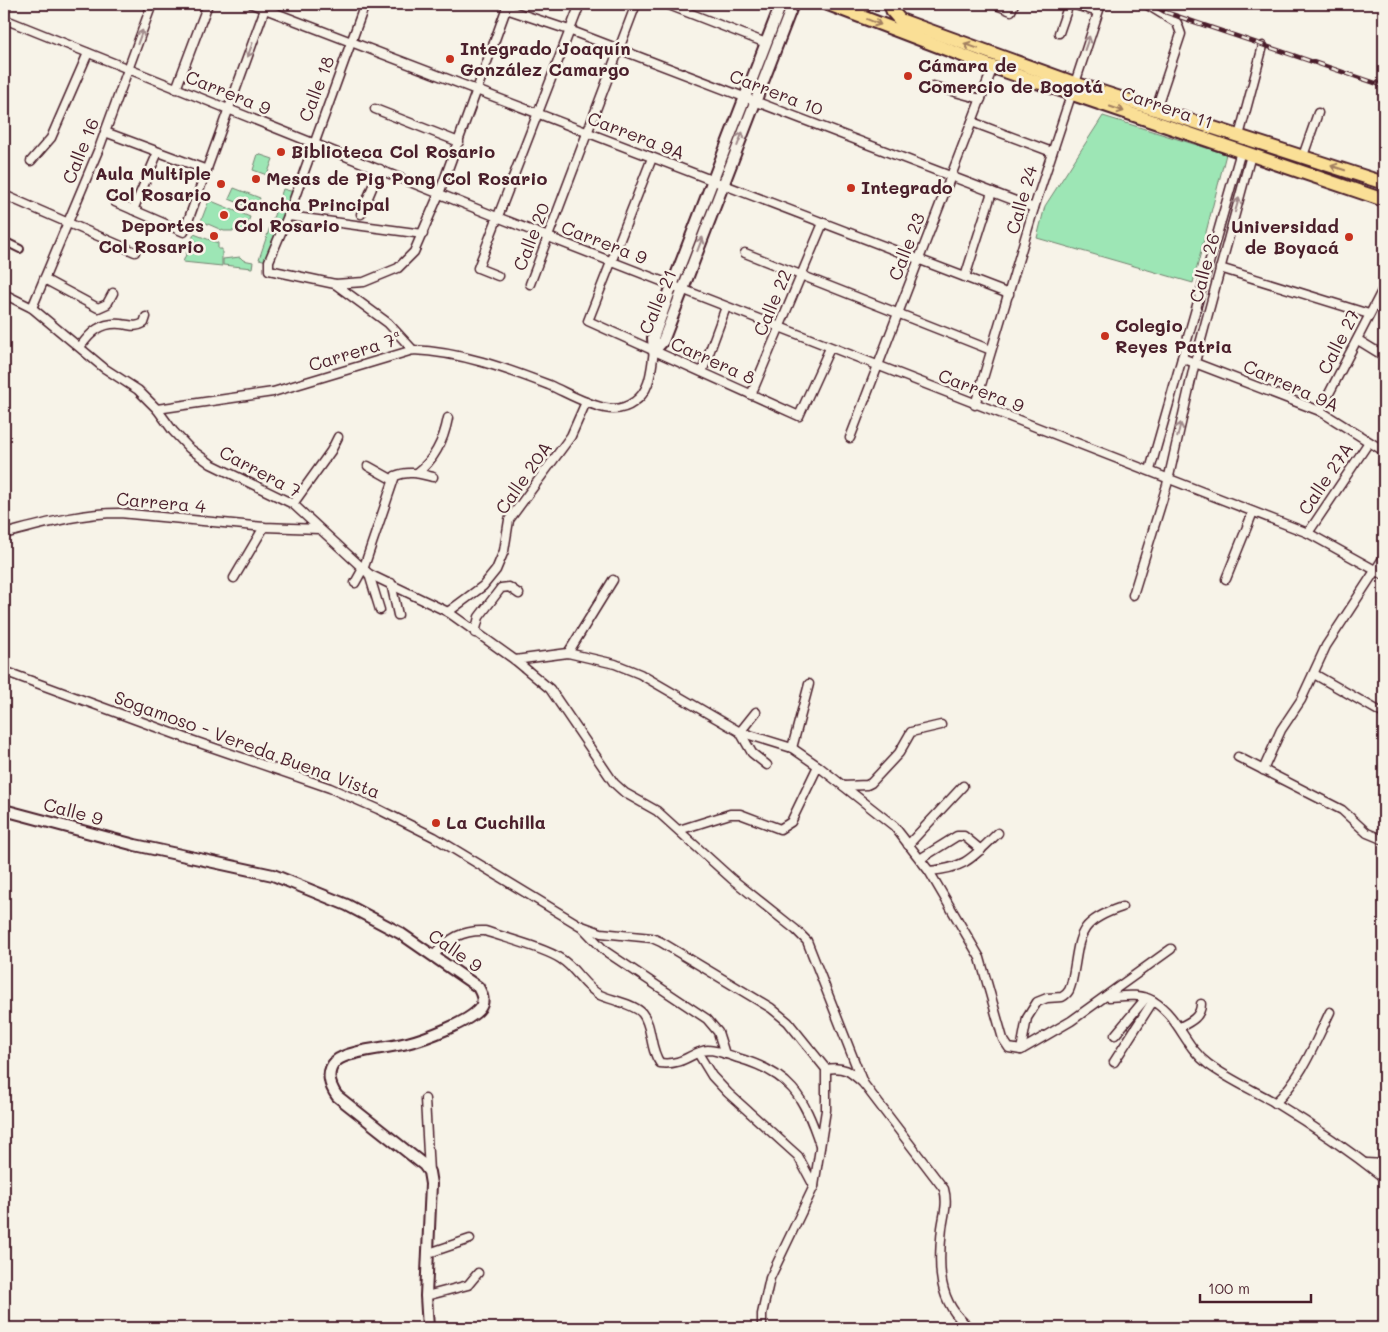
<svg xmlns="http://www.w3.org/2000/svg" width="1388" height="1332" font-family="Mali,sans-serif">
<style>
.green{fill:#9de6b5;stroke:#748270}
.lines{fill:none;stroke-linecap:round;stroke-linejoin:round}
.pedestrian-casing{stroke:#4a1f2b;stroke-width:10}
.minor-casing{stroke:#4a1f2b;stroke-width:11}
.tertiary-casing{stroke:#4a1f2b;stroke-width:14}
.primary-casing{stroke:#4a1f2b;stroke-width:16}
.pedestrian{stroke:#f7f3e8;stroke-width:6}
.minor{stroke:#f7f3e8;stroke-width:8}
.tertiary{stroke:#f7f3e8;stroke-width:10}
.primary{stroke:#fadf96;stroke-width:12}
.rail-casing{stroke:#4a1f2b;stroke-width:4.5}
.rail{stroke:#f7f3e8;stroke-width:2.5;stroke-dasharray:8;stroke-linecap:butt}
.oneway{stroke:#a27f60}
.oneway2{stroke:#a0898a}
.poi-dot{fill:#c8321e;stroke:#f7f3e8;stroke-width:2}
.labels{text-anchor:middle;stroke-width:5;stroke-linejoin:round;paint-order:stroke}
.poi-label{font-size:18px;font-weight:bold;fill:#4a1f2b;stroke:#f7f3e8;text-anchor:start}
.street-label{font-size:18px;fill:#4a1f2b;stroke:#f7f3e8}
</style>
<rect width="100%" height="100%" fill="#f7f3e8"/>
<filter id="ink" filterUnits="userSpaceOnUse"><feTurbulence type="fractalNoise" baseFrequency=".02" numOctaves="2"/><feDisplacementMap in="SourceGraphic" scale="10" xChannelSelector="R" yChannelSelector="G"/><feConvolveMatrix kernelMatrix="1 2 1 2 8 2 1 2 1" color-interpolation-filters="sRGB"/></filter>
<g filter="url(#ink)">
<g class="green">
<polygon points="1103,116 1226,154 1193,283 1037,238 1045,206"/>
<polygon points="258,154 273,159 267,175 253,170"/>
<polygon points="234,188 260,198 256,210 229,199"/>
<polygon points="283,189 294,192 267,261 259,259"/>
<polygon points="209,200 250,217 245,231 224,231 201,221"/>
<polygon points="194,234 218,243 218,249 222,249 222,266 183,262"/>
<polygon points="240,257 243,260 253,262 252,268 223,265 223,259"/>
</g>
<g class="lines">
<defs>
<polyline id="pedestrian" points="4,241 20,249"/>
<g id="minor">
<polyline points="252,4 1009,294"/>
<polyline points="365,4 288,216 269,261 269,270 335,284 364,282 398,268 414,252 439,194 508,4"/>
<polyline points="666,4 766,43"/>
<polyline points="994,4 1011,11 1014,4"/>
<polyline points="1072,4 1098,12"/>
<polyline points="1146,4 1177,23 1181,34 1156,109"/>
<polyline points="506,9 569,30 1034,208"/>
<polyline points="4,13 7,4"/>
<polyline points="4,19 497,217 1308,533 1384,575"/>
<polyline points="1059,33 1069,4"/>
<polyline points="933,86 981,99"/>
<polyline points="176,89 208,4"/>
<polyline points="375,109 459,142"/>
<polyline points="972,122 1052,152"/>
<polyline points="105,132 207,170"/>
<polyline points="1239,136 1263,46"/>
<polyline points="1303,156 1318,113"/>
<polyline points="652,158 588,321 799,416 830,348"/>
<polyline points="31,161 51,138 88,53"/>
<polyline points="4,195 135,252"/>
<polyline points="115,202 184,232 266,6"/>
<polyline points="133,210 158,152"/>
<polyline points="361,214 380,169"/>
<polyline points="288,216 423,234"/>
<polyline points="745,253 991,350"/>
<polyline points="1220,268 1369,314"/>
<polyline points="498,276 478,268 580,4"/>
<polyline points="965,277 992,192"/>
<polyline points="44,279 98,308 107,304 113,293"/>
<polyline points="335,284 388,323 413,350"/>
<polyline points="530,284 636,4"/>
<polyline points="4,294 32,308 104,368 138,390 157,409 173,431 189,448 211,464 293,504 369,574 448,612 515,660 550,689 614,783 625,793 657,811 732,879 796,930 807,941 863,1083"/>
<polyline points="32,308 100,146 152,4"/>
<polyline points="1358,340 1384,356"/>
<path d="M80 347C91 332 101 322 121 324 131 325 135 328 144 323L146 317"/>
<polyline points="1182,358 1320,411 1384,451"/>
<polyline points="702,372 726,307"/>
<polyline points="751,395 823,223"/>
<polyline points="975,405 1034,208 1101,4"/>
<path d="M157 409 273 392 413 350C460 352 505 368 549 385 567 393 585 404 605 408 615 410 626 408 634 402 651 391 651 369 654 351"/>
<polyline points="1320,411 1384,287"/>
<polyline points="850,438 993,67"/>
<polyline points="368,466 393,480"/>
<polyline points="1150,470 1241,151"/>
<path d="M417 473C434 460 444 439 448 418"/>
<polyline points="293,504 331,451 338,437"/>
<polyline points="1308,533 1369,442"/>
<path d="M4 534C43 524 79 513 120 513L264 527 319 529"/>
<polyline points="369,574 380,610"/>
<polyline points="234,578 264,527"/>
<polyline points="1226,579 1253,512"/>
<path d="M355 583 364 567 395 476C408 470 421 474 433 477"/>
<polyline points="391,583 398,615"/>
<polyline points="1133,595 1167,485 1195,362 1251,155"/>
<polyline points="448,612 483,586 496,570 504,551 509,520 571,436 586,402"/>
<polyline points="475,633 479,617 501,588 509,587 519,594"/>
<polyline points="568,653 613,580"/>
<polyline points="515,660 568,653 615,664 640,674 740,732 792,748 818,766 894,826 929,871 980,958 1003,1039 1009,1048 1021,1050 1071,1021 1171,949"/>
<polyline points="4,671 191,740 330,788 378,809 434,837 579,925 601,933 652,938 661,942 771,1008 788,1022 826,1069 826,1110 814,1186 770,1278 762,1314 762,1328"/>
<polyline points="1314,674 1384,714"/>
<polyline points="756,712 740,732 752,753 767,765"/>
<polyline points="792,748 809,684"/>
<polyline points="1238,757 1342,810 1367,833 1384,840"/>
<polyline points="1263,770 1281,730 1301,700 1326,646 1384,557"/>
<polyline points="844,786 867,785 871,783 899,753 911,732 941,725"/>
<polyline points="679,830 730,814 740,814 780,829 791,822 818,766"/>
<polyline points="908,845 963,786"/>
<polyline points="920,859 957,836 964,836 981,850"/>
<path d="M929 871C966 868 972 858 998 833"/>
<polyline points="581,926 605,951 707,1019 718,1032 725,1054"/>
<path d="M434 955C450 938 462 930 485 931 505 938 545 948 561 959 576 968 584 987 600 995 611 1000 634 1004 642 1013 653 1026 649 1048 660 1063 684 1066 692 1051 708 1050 717 1050 729 1055 738 1058 790 1073 804 1096 820 1145"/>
<path d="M1109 997C1124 996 1140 993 1153 1001 1179 1017 1185 1047 1208 1064 1228 1079 1253 1090 1274 1102 1312 1125 1350 1151 1384 1178"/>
<path d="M1180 1027C1190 1022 1201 1017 1201 1004"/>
<polyline points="1115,1035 1146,998"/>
<path d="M1021 1050 1027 1018 1037 1002 1047 998 1062 997C1069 993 1070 989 1072 981 1081 937 1074 923 1122 907"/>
<polyline points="698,1053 712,1076 728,1093 798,1156 814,1186"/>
<polyline points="1114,1062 1153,1001"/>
<path d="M826 1069C844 1066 850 1071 863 1083L944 1189C948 1203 944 1214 942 1228 938 1266 937 1303 970 1328"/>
<polyline points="425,1099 429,1172"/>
<path d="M1275 1103C1302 1077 1314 1045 1330 1012"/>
<polyline points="1366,1163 1384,1164"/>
<polyline points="429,1253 470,1239"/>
<polyline points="426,1296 468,1285 478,1273"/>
</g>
<g id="tertiary">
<polyline points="654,351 663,341 793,4"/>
<polyline points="654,351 653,338 670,291 781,4"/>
<path d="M4 810 135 845 273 875 347 905 400 933 478 987C482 994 485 1001 480 1008 470 1022 424 1039 407 1043 390 1048 348 1050 336 1061 325 1072 330 1086 337 1096L424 1165 429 1172 431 1184 426 1296 428 1328"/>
</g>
<g id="primary">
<polyline points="828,4 993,67 1384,200"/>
<polyline points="890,4 893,12 900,20 1074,83 1384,183"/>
<polyline points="851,12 867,4"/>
</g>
</defs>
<use href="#pedestrian" class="pedestrian-casing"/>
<use href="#minor" class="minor-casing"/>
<use href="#tertiary" class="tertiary-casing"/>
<use href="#primary" class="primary-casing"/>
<use href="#pedestrian" class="pedestrian"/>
<use href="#minor" class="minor"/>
<use href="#tertiary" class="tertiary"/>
<use href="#primary" class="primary"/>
<defs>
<polyline id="rail" points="1151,4 1165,12 1384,86"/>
</defs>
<use href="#rail" class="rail-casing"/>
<use href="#rail" class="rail"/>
</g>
<defs><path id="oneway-shaft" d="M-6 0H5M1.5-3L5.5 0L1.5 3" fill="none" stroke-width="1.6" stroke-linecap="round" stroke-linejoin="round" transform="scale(1.25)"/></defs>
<g class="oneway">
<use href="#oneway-shaft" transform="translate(874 22) rotate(22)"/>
<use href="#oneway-shaft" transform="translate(971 46) rotate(-160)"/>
<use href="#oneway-shaft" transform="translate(1117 109) rotate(19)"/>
<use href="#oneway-shaft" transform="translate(1338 168) rotate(-162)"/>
</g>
<g class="oneway2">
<use href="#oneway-shaft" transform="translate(140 37) rotate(-70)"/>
<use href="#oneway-shaft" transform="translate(1087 43) rotate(-71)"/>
<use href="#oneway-shaft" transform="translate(250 50) rotate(110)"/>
<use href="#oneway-shaft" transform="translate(740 139) rotate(-69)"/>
<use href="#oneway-shaft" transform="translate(1237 205) rotate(-74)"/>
<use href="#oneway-shaft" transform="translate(700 244) rotate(-69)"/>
<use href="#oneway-shaft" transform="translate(1179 430) rotate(-77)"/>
</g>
</g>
<g class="poi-dot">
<circle cx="450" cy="59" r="5"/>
<circle cx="908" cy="76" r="5"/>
<circle cx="281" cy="152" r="5"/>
<circle cx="256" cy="179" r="5"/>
<circle cx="221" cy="184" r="5"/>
<circle cx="851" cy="188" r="5"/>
<circle cx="224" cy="215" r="5"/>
<circle cx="214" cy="236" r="5"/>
<circle cx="1349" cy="237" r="5"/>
<circle cx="1105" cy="336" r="5"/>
<circle cx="436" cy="823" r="5"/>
</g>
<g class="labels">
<g class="poi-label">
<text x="460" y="55">Integrado Joaquín<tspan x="460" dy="21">González Camargo</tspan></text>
<text x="918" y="72">Cámara de<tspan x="918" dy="21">Comercio de Bogotá</tspan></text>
<text x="291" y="158">Biblioteca Col Rosario</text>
<text x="211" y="180" text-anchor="end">Aula Multiple<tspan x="211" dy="21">Col Rosario</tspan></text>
<text x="266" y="185">Mesas de Pig Pong Col Rosario</text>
<text x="861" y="194">Integrado</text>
<text x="234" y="211">Cancha Principal<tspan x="234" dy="21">Col Rosario</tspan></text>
<text x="204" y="232" text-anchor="end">Deportes<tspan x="204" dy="21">Col Rosario</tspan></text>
<text x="1339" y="233" text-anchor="end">Universidad<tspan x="1339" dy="21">de Boyacá</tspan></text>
<text x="1115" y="332">Colegio<tspan x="1115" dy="21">Reyes Patria</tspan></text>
<text x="446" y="829">La Cuchilla</text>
</g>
<g class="street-label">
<text transform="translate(317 89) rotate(-69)" y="6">Calle 18</text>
<text transform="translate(228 93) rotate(22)" y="6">Carrera 9</text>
<text transform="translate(776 93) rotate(21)" y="6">Carrera 10</text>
<text transform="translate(1167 108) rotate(19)" y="6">Carrera 11</text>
<text transform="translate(636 136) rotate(21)" y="6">Carrera 9A</text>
<text transform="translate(81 151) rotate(-68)" y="6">Calle 16</text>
<text transform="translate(1022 200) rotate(-74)" y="6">Calle 24</text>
<text transform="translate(532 237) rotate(-69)" y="6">Calle 20</text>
<text transform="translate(604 243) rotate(21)" y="6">Carrera 9</text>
<text transform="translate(907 247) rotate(-69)" y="6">Calle 23</text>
<text transform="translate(1205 268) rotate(-75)" y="6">Calle 26</text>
<text transform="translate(658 302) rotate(-67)" y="6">Calle 21</text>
<text transform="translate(773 303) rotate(-67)" y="6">Calle 22</text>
<text transform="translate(1339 342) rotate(-63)" y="6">Calle 27</text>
<text transform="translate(355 352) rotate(-17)" y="6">Carrera 7ª</text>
<text transform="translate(713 361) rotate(24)" y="6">Carrera 8</text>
<text transform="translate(1291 386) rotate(24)" y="6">Carrera 9A</text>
<text transform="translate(981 391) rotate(21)" y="6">Carrera 9</text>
<text transform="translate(260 472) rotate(28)" y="6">Carrera 7</text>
<text transform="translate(524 478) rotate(-55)" y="6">Calle 20A</text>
<text transform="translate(1326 479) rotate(-56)" y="6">Calle 27A</text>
<text transform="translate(161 503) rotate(5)" y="6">Carrera 4</text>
<text transform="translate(247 745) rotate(20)" y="6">Sogamoso - Vereda Buena Vista</text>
<text transform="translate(73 812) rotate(15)" y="6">Calle 9</text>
<text transform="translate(455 951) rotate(35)" y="6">Calle 9</text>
</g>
</g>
<rect width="1388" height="1332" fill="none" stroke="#f7f3e8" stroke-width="20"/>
<rect x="10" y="10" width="1368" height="1312" fill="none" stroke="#4a1f2b" stroke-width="2" filter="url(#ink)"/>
<path d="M1200 1294v8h111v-8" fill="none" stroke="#4a1f2b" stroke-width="2.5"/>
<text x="1208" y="1294" font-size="15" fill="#4a1f2b" stroke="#f7f3e8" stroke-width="4" paint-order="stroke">100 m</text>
</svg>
